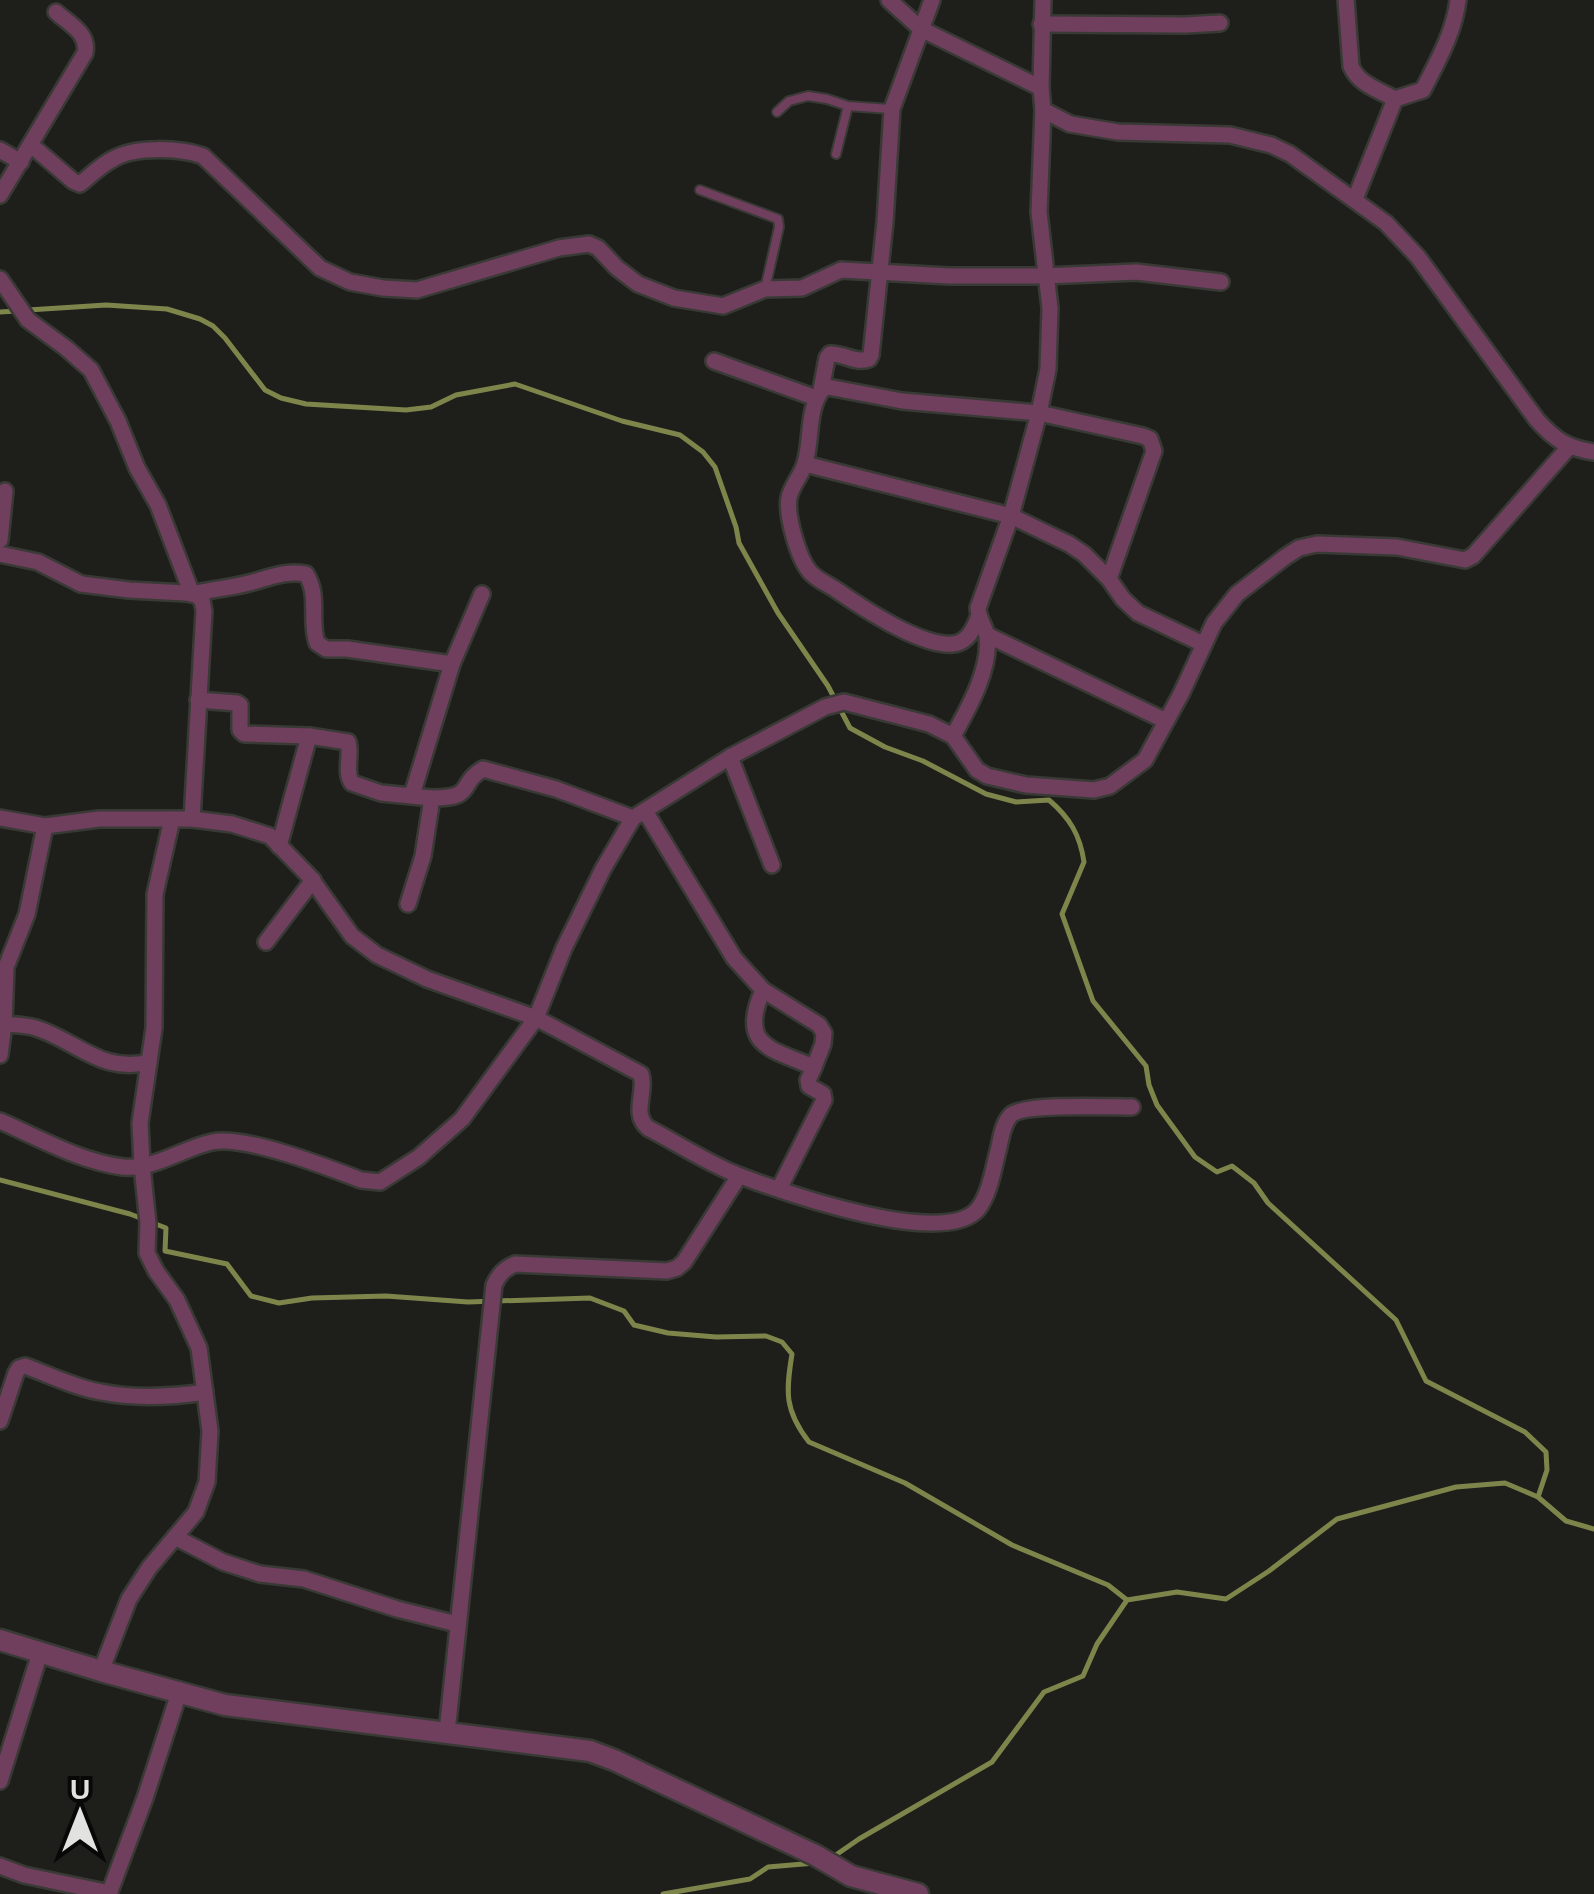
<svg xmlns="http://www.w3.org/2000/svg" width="1594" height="1894" font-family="Helvetica,sans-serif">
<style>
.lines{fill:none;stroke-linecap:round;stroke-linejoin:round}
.stream{stroke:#7e854b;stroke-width:5}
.service-casing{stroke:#393a36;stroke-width:12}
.minor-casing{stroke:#393a36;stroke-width:20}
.tertiary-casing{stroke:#393a36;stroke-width:25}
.service{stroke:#713f5e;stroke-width:8}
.minor{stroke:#713f5e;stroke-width:15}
.tertiary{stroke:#713f5e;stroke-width:20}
</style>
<rect width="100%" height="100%" fill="#1e1e1a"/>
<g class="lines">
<g class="stream">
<path d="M28 310 106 305 167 309 200 319 213 326 225 338 265 390 281 398 306 404 406 410 431 407 456 395 515 384 622 421 680 435 703 452 715 467 736 527 739 543 778 613 828 686 850 728 885 747 923 761 986 794 1016 802 1049 800C1070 818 1080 835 1084 862L1062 914 1093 1001 1146 1066 1149 1085 1157 1105 1195 1157 1217 1172 1232 1166 1254 1183 1268 1203 1396 1320 1426 1381 1525 1432 1546 1452 1547 1470 1538 1497"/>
<polyline points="0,312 17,311"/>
<path d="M0 1180 130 1214 166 1228 165 1251 227 1264 251 1296 279 1303 312 1298 386 1296 468 1302 590 1298 624 1311 634 1325 668 1333 716 1337 766 1336 782 1342 792 1354C786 1391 784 1410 809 1442L905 1483 1012 1545 1108 1585 1127 1600"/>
<polyline points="830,1859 859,1839 992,1762 1044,1692 1083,1676 1097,1644 1127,1600 1177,1592 1226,1599 1269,1571 1337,1519 1456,1487 1505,1483 1538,1497 1566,1521 1594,1529"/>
<polyline points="663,1894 750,1879 768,1867 815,1863"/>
</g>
<defs>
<g id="service">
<polyline points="777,112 789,101 808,96 827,99 848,106 890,109"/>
<polyline points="836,154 848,106"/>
<polyline points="700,190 778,219 779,227 765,289"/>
</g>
<g id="minor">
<polyline points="889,0 921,29 1041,88"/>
<path d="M1043 0 1041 88 1043 110 1070 124 1118 132 1230 135 1271 145 1290 154 1386 223 1418 257 1537 420C1555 440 1567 448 1594 452"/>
<path d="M1346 0 1351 66C1358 84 1379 90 1395 99"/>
<polyline points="1041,24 1185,25 1220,23"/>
<path d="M31 145 73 181 80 184C90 176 101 165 113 159 135 146 180 148 203 156L320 268 350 282 383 288 417 290 559 248 589 244 598 248 617 268 638 284 674 298 723 306 765 289 802 288 841 270 949 276H1045L1136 272 1221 282"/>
<polyline points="0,150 21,162"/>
<path d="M0 195 85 53C89 33 69 24 56 12"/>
<path d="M1355 199 1395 99 1423 90C1438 60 1454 33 1458 0"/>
<path d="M0 279 28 320 66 348 91 370 118 421 137 468 158 505 192 594C211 589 231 588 249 583 269 578 285 570 306 574 320 596 309 620 317 643L326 649H347L452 664"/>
<polyline points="714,361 816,398"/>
<path d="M821 390 827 358 830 354C843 353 856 364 869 359L871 355 885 222 892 109 932 0"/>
<polyline points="805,464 1011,516 1069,544 1084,554 1109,579 1123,599 1138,613 1203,644"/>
<polyline points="0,540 5,491"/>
<polyline points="0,554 38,562 81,584 129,590 186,593 196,595 202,600 204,611 192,819"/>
<path d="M978 618C974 629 967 643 953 644 921 647 861 607 835 589 827 584 816 579 810 572 798 558 786 515 789 498 791 486 802 475 805 463 812 440 807 407 823 389L828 387 902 401 1039 413 1143 436 1150 439 1154 451 1109 579"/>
<polyline points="987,635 1166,721"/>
<path d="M198 700 237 703 240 705V730L244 734 309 736 348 742C352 755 344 772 352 783L381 793 432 798"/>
<polyline points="953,736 977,770 987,776 1026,785 1094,790 1110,786 1145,760 1181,694 1214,623 1237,594 1285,557 1299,548 1317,544 1397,547 1465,560 1473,556 1569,447"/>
<polyline points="730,757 772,865"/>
<polyline points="412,795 452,664 482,594"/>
<path d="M645 811 734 958 763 990C738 1046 771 1049 814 1067L808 1080 809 1086 823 1094 824 1100 779 1189"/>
<path d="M0 818 45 826 99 819H192L232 824 270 836 310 877 352 936 377 955 427 979 536 1018 641 1074C647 1092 631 1113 648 1128 679 1144 710 1165 743 1177 786 1193 945 1249 978 1209 990 1193 993 1170 998 1151 1001 1140 1002 1124 1011 1115 1024 1103 1110 1107 1132 1107"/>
<polyline points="279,846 309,736"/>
<path d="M408 904 423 856 432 798C477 798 457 784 483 769L556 789 633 818"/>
<polyline points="266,942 313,880"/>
<polyline points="763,990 819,1025 824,1033 823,1044 814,1067"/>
<path d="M4 1024C15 1025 27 1025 36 1028 77 1041 102 1074 149 1062"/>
<polyline points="0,1055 4,1024 6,967 27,914 45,826"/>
<path d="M0 1121C39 1138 81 1162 123 1167 154 1170 183 1148 212 1142 245 1135 327 1167 361 1180L380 1182 419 1157 462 1119 536 1018 564 948 603 869 633 818 730 757 825 707 844 702 929 724 953 736C968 709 991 669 987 637 986 627 978 619 978 608L1011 516 1039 413 1048 369 1050 308 1039 212 1043 110"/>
<path d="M0 1421 16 1373 19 1368 25 1366C50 1375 76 1388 101 1392 135 1399 171 1397 205 1392"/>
<polyline points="175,1537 223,1562 260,1574 304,1579 397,1609 457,1624"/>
<polyline points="101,1671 129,1599 149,1568 196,1512 207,1482 210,1431 199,1348 177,1300 156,1271 147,1253 148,1223 142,1166 140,1123 154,1028 155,894 172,819"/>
<path d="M447 1732 494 1285C499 1274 504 1269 515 1264L667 1271 677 1268 684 1262 739 1176"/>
<polyline points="0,1781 40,1653"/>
<polyline points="0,1866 24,1875 110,1893"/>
<polyline points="109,1894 145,1798 179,1693"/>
</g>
<polyline id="tertiary" points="0,1640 101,1671 225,1705 590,1751 614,1760 815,1855 851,1876 918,1894"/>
</defs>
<use href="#service" class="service-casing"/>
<use href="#minor" class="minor-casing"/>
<use href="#tertiary" class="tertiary-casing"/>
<use href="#service" class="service"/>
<use href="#minor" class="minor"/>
<use href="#tertiary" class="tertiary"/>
</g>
<g transform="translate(80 1814)" stroke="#080807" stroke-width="8" paint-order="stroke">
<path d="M0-8L18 38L0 25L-18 38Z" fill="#e2e3e0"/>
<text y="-15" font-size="28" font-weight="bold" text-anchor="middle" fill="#e2e3e0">U</text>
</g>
</svg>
